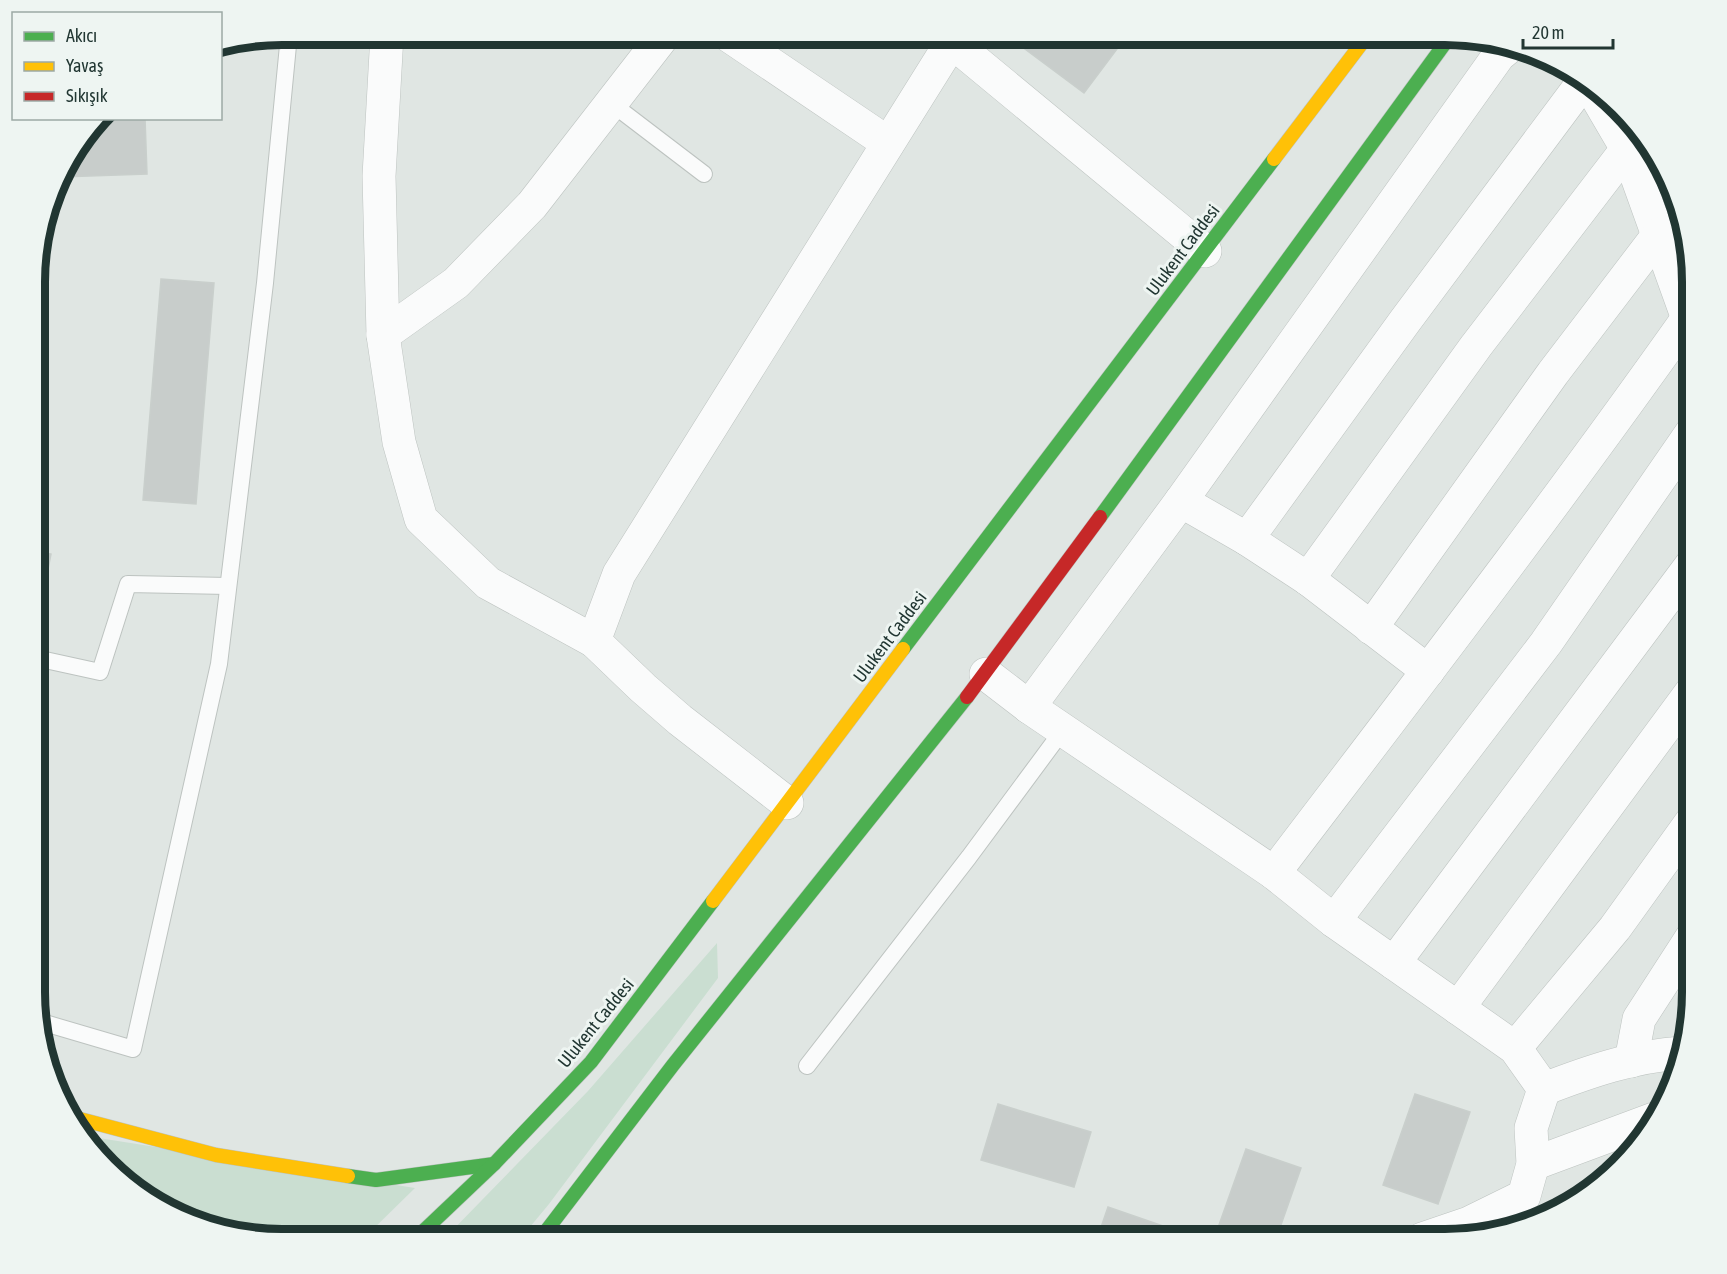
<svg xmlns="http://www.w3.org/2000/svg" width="1727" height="1274" font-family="'Asap Condensed',sans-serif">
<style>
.green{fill:#caded1}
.building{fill:#c8cdcb;stroke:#c9cfcc;stroke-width:1.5}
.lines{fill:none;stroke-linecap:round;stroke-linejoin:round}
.lane-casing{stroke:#bdc3c0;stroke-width:18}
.street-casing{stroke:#bdc3c0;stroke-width:34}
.fast-casing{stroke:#bdc3c1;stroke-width:15}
.slow-casing{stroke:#bdc3c1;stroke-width:15}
.jam-casing{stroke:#bdc3c1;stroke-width:15}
.lane{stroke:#fafbfb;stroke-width:16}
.street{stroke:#fafbfb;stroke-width:33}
.fast{stroke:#4caf50;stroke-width:14}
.slow{stroke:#ffc107;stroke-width:14}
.jam{stroke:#c62828;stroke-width:14}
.labels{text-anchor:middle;stroke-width:6;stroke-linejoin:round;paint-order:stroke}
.street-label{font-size:18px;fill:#213632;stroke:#eef5f2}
.rim{fill:none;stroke:#213632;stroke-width:8}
</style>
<rect width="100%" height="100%" fill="#e0e6e3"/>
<g class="green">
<polygon points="717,943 718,978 549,1204 520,1239 444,1239 588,1091"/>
<polygon points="86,1136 415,1188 363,1239 266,1239 187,1221 119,1178"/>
</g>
<g class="building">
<polygon points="1017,35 1114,35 1123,41 1084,93 1013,40"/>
<polygon points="1255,35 1269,35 1264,42"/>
<polygon points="100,118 145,118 147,174 61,177 67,158"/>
<polygon points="37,267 46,268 36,340"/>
<polygon points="161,279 214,283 196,504 143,500"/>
<polygon points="36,551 51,554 41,604 36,603"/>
<polygon points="1415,1094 1470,1112 1438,1204 1383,1185"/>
<polygon points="998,1104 1091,1132 1074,1187 981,1160"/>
<polygon points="1246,1149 1301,1168 1276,1239 1214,1239"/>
<polygon points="1108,1207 1163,1226 1159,1239 1097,1239"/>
</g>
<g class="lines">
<defs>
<g id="lane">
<polyline points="611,103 704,174"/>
<polyline points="36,658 100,672 128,584 228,586"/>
<polyline points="38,1021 133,1049 219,664 265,283 289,35"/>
<polyline points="807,1066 969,857 1063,730"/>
</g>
<g id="street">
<polyline points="387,35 379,176 383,335 399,442 421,519 488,583 594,641"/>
<polyline points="728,35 888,143"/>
<polyline points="952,42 1205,251"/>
<polyline points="1589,84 1627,149 1692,330"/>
<polyline points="383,335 456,283 532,205 664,35"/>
<polyline points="1181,501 1247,539 1308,579 1428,671"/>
<polyline points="1247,539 1405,321 1584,81"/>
<polyline points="1308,579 1476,346 1627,149"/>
<polyline points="1371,628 1553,373 1659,234"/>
<polyline points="986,674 1029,707 1274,873 1334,921 1515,1048 1544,1089 1531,1128 1533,1164 1524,1196 1469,1223 1422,1239"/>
<polyline points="1029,707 1181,501 1499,55 1510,46"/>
<polyline points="787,803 680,720 643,688 594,641 619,574 956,35"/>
<path d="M1274 873C1414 689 1555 506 1688 318"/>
<polyline points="1334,921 1546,643 1692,432"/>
<polyline points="1394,963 1692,564"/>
<polyline points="1458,1008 1692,691"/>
<polyline points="1515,1048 1615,928 1692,821"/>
<polyline points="1631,1061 1639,1019 1692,937"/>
<path d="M1544 1089C1588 1072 1634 1056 1681 1053"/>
<polyline points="1533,1164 1654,1119"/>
</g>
<g id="fast">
<polyline points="1100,517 1451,35"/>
<polyline points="903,649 1274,159"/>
<polyline points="348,1176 376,1180 494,1164"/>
<polyline points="415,1239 494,1164 591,1062 713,901"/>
<polyline points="540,1239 673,1065 967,697"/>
</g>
<g id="slow">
<polyline points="1274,159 1368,35"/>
<polyline points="713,901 903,649"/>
<polyline points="72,1117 216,1155 348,1176"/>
</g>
<polyline id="jam" points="967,697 1100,517"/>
</defs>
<use href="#lane" class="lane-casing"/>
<use href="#street" class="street-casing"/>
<use href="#fast" class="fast-casing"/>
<use href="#slow" class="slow-casing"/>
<use href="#jam" class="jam-casing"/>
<use href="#lane" class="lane"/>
<use href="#street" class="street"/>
<use href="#fast" class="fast"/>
<use href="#slow" class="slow"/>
<use href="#jam" class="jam"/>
</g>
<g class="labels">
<g class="street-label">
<text transform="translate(1183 250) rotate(-53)" y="6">Ulukent Caddesi</text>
<text transform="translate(890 637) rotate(-53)" y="6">Ulukent Caddesi</text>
<text transform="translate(596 1023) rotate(-51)" y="6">Ulukent Caddesi</text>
</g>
</g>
<path d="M0 0H1727V1274H0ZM282 45H1445A237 237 0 0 1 1682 282V992A237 237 0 0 1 1445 1229H282A237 237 0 0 1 45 992V282A237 237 0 0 1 282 45Z" fill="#eef5f2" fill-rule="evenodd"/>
<path class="rim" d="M282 45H1445A237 237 0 0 1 1682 282V992A237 237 0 0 1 1445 1229H282A237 237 0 0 1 45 992V282A237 237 0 0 1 282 45Z"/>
<rect x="12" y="12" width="210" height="108" fill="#eef5f2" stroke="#9ca9a5" stroke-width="1.5"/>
<rect x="24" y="32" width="30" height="9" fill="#4caf50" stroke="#9ca9a5" stroke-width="1.5"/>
<text x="66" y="42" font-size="18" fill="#213632">Akıcı</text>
<rect x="24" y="62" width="30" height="9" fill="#ffc107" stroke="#9ca9a5" stroke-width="1.5"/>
<text x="66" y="72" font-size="18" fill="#213632">Yavaş</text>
<rect x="24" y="92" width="30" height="9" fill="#c62828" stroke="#9ca9a5" stroke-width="1.5"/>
<text x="66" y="102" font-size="18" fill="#213632">Sıkışık</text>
<path d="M1523 39v9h90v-9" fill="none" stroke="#213632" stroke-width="3"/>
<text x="1532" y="39" font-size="18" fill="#213632" stroke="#eef5f2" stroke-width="4.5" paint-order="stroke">20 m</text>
</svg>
